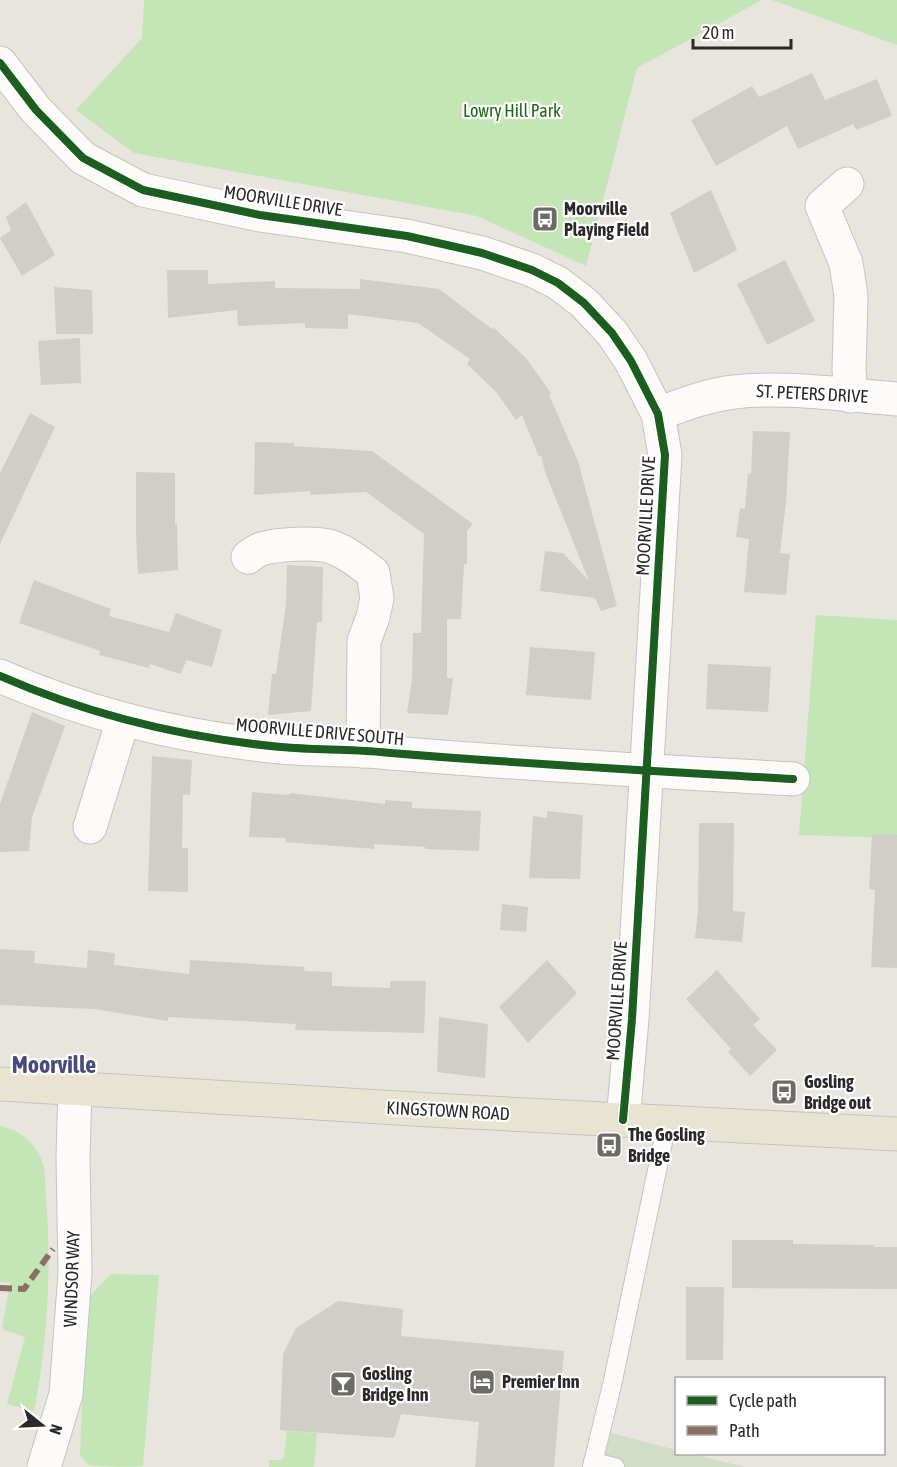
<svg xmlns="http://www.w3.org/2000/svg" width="897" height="1467" font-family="'Asap Condensed',sans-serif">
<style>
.green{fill:#c4e5b6}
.cemetery{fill:#d1ddc5}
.building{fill:#d1cec9}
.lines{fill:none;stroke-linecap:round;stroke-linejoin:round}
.lane-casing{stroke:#c5c4c4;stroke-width:20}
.street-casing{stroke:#c5c4c4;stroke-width:35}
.primary-casing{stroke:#c4c3c0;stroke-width:35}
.lane{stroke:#fcfbfa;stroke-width:18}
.street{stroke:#fcfbfa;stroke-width:33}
.primary{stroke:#e7e4d2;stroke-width:33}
.quiet{stroke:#8d6e63;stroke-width:6;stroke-dasharray:12 6;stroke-linecap:butt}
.cycleway-casing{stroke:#fff;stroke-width:11}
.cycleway{stroke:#1b5e20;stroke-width:8}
.labels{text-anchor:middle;stroke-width:4.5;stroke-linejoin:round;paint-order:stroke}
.park-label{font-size:18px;fill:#1e6817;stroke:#fff}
.street-label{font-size:18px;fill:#292929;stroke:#fff}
.poi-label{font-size:18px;font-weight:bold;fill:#292929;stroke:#fff;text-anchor:start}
.district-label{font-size:24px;font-weight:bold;fill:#484b7b;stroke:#fff}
</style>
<rect width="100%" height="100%" fill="#e8e5de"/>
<g class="green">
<polygon points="144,0 762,0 637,68 586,266 477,216 134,153 76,110 142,38"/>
<polygon points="772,0 897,0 897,45"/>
<polygon points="816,615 897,620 897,838 799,835"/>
<path d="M0 1126C19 1129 38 1145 43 1164 46 1175 45 1189 46 1200 52 1265 47 1348 34 1411L7 1404 25 1337 2 1329 10 1282H0Z"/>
<path d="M111 1274 159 1275 143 1466C132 1467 100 1467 90 1465 86 1463 83 1459 80 1455L86 1300Z"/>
<polygon points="287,1431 317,1433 314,1467 269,1467 269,1460 281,1460 284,1457"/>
</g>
<polygon class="cemetery" points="604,1431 676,1450 676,1454 692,1454 745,1467 596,1467"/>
<g class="building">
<polygon points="812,73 825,100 877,79 892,116 856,130 853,124 798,149 787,126 716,166 691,120 752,86 759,97"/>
<polygon points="711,190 737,250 694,273 670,213"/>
<polygon points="26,202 55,255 22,276 0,238 11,230 6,217"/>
<polygon points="785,260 815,321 767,345 737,284"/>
<polygon points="167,270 208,270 208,284 275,281 275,288 360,289 360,279 439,289 492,329 493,327 526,358 551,393 549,395 578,461 617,606 601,611 595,598 540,591 545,551 563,553 589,581 545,472 541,455 539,457 522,415 516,420 497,393 467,364 470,359 418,323 348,314 348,329 305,328 305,323 238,326 237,310 168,318"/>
<polygon points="54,287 92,290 93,334 56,334"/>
<polygon points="80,338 81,383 41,385 38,341"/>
<polygon points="30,413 55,427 0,544 0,473"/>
<polygon points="753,431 790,432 786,503 780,553 790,554 786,595 744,592 749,539 736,537 740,508 745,509 748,473 751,474"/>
<polygon points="255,442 294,443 294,446 372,451 473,524 467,531 467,564 464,564 461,619 447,619 447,678 453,678 448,715 407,713 412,679 413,633 421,633 424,534 366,492 310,495 311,491 254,495"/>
<polygon points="136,472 175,473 175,524 177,524 178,570 138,574 136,534"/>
<polygon points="287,565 323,567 322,622 317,622 311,711 268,715 272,674 276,674 286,604"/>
<polygon points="34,580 111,609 109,616 169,632 176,613 222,630 212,667 187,660 180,674 150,664 149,668 99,655 100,651 19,623"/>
<polygon points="530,647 595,652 591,700 526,695"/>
<polygon points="708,664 771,667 768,712 706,709"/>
<polygon points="32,712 65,726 32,817 29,851 0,852 0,804"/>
<polygon points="152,756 192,760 190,795 183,794 182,848 188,848 188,892 148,891"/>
<polygon points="252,792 289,795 290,793 385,804 385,800 412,802 412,808 481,811 479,851 425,849 425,847 374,844 374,849 285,842 286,838 249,837"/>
<polygon points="547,811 583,815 580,879 529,878 533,816 547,818"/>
<polygon points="699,823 734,823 733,911 745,912 742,942 695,938 698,910"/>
<polygon points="872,834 897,835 897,968 871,967 875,890 869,889"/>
<polygon points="502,904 528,907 526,932 500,930"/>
<polygon points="0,949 35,951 34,963 87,968 88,950 115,953 114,965 189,974 190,960 305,967 304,971 332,972 332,986 390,988 390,981 426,981 424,1033 295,1030 296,1024 168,1017 168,1021 94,1009 0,1005"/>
<polygon points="547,960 577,993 528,1043 499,1007"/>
<polygon points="717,970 760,1019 753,1025 777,1050 750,1076 728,1052 731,1049 686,999"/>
<polygon points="439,1017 488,1024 485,1078 437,1072"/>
<polygon points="732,1240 793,1240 793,1244 874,1245 874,1247 897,1247 897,1289 732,1288"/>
<polygon points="686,1287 724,1287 723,1360 686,1360"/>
<polygon points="338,1301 403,1309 401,1336 564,1351 554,1467 475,1467 479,1422 401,1414 394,1438 280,1430 283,1354 296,1328"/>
</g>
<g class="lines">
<defs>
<g id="lane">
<polyline points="593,1462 615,1467"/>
<polyline points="592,1467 612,1385 667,1123"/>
</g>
<g id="street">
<polyline points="0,63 36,110 83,158 143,190 260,215 407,236 482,253 532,270 558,283 584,303 612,333 631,361 658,414 665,455 632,1019 623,1120"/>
<polyline points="847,184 822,206 846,263 851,296 849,370 851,396"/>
<path d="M658 414C682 405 708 395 734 392 788 386 843 395 897 399"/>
<path d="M248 557C252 554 256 551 261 549 277 544 316 542 332 547 348 553 360 563 373 573L377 598 373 617 364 641 363 751"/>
<path d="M0 676C89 715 185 738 281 747 314 750 347 749 380 752 518 764 655 771 793 779"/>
<polyline points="90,827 123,720"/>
<polyline points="44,1467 66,1394 75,1273 73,1157 75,1088"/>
</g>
<polyline id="primary" points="0,1084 431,1110 897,1134"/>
</defs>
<use href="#lane" class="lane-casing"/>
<use href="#street" class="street-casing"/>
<use href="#primary" class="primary-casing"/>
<use href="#lane" class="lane"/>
<use href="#street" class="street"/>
<use href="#primary" class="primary"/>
<polyline class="quiet" points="0,1288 24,1289 53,1249"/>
<defs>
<g id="cycleway">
<polyline points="0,63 36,110 83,158 143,190 260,215 407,236 482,253 532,270 558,283 584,303 612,333 631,361 658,414 665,455 632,1019 623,1120"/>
<path d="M0 676C89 715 185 738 281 747 314 750 347 749 380 752 518 764 655 771 793 779"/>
</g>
</defs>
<use href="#cycleway" class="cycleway-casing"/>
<use href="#cycleway" class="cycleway"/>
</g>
<defs>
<symbol id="bus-square" viewBox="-11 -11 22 22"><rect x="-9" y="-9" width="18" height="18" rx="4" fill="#6c6b68" stroke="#fff"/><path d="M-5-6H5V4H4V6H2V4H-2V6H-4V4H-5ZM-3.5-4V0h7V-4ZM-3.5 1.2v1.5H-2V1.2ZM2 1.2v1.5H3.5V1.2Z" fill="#fff"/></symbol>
<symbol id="hotel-square" viewBox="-11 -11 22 22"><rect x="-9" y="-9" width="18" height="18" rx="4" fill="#6c6b68" stroke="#fff"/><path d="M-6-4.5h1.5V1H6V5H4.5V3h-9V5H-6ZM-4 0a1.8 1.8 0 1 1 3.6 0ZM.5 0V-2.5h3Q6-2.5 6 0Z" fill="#fff"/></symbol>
<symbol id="bar-square" viewBox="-11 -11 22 22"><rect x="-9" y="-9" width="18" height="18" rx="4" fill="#6c6b68" stroke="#fff"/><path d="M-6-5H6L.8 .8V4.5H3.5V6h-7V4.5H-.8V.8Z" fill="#fff"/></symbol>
</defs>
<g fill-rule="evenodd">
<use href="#bus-square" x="530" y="204" width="30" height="30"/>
<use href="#bus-square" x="769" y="1077" width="30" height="30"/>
<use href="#bus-square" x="594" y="1130" width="30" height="30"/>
<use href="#hotel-square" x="467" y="1367" width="30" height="30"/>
<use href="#bar-square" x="328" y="1369" width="30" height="30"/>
</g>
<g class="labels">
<g class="park-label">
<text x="512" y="117">Lowry Hill Park</text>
</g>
<g class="street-label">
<text transform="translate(283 201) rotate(9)" y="6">MOORVILLE DRIVE</text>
<text transform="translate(812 394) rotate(3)" y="6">ST. PETERS DRIVE</text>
<text transform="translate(646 516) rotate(-87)" y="6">MOORVILLE DRIVE</text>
<text transform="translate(320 732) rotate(5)" y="6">MOORVILLE DRIVE SOUTH</text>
<text transform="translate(617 1001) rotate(-86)" y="6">MOORVILLE DRIVE</text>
<text transform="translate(448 1111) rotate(3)" y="6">KINGSTOWN ROAD</text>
<text transform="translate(72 1279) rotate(-88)" y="6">WINDSOR WAY</text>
</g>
<g class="poi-label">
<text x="564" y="215">Moorville<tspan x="564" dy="21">Playing Field</tspan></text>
<text x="804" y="1088">Gosling<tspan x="804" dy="21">Bridge out</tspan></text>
<text x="628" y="1141">The Gosling<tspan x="628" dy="21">Bridge</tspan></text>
<text x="362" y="1380">Gosling<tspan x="362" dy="21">Bridge Inn</tspan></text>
<text x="502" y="1388">Premier Inn</text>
</g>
<g class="district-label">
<text x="54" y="1073">Moorville</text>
</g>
</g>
<rect x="675" y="1377" width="210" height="78" fill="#ffffff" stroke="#a9a9a9" stroke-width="1.5"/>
<rect x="687" y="1396" width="30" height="9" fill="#1b5e20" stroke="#a9a9a9" stroke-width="1.5"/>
<text x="729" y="1407" font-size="18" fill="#292929">Cycle path</text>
<rect x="687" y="1426" width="30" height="9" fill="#8d6e63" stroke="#a9a9a9" stroke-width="1.5"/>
<text x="729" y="1437" font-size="18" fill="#292929">Path</text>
<g transform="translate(42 1425) rotate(108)" stroke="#ffffff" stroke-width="4.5" paint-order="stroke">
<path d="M0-4.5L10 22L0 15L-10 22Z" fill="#292929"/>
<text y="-9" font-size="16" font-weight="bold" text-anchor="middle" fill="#292929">N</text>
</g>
<path d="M693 39v9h98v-9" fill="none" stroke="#292929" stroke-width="3"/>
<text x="702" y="39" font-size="18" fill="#292929" stroke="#ffffff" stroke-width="4.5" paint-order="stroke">20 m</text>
</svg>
